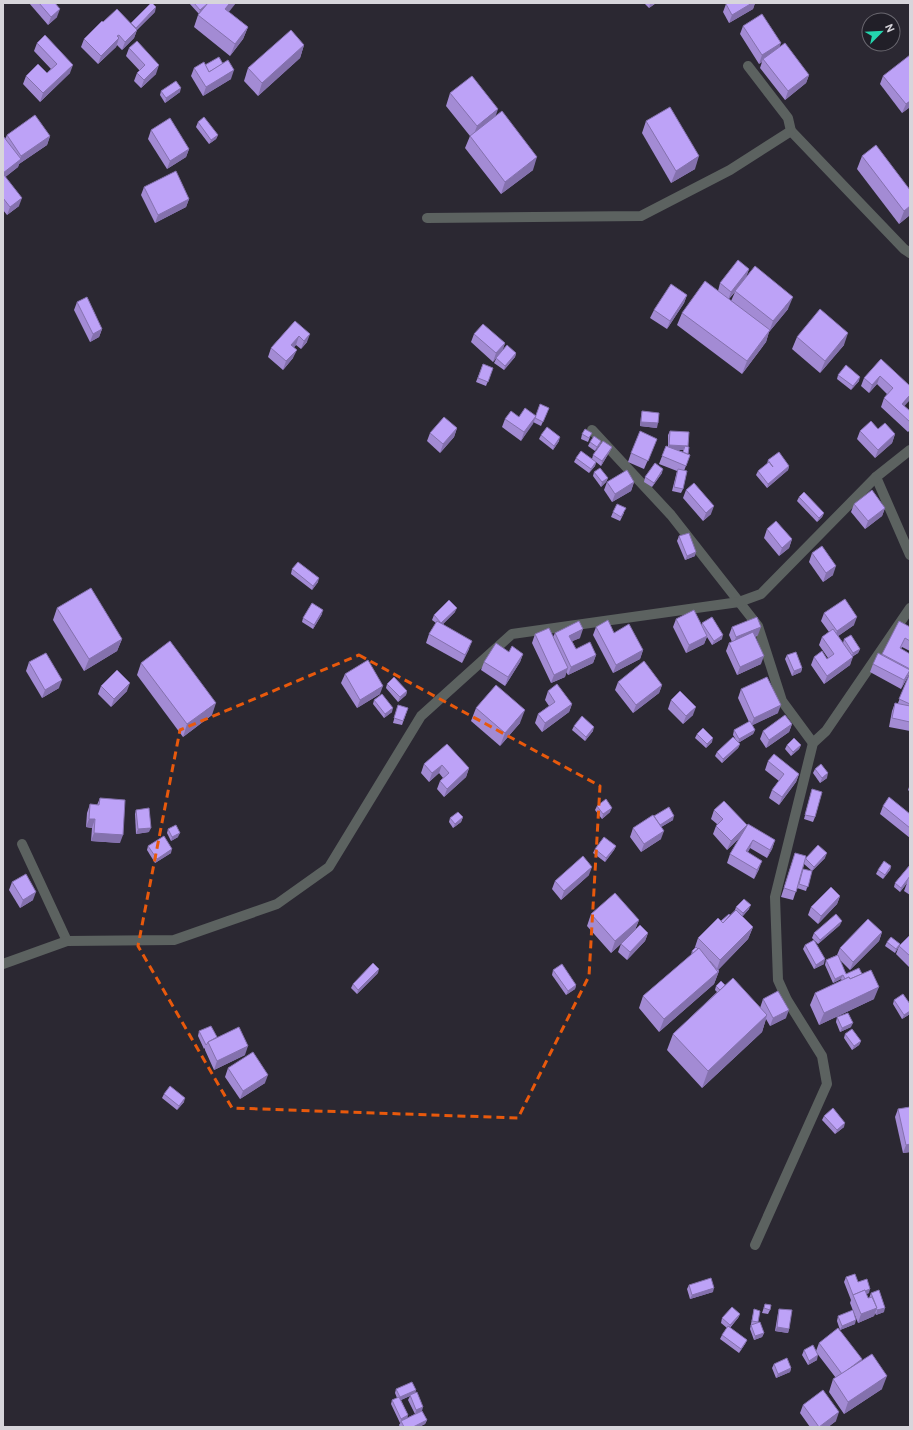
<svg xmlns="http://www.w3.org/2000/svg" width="913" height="1430" font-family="Overpass,sans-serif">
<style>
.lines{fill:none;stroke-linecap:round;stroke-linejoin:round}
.street{stroke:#5c6260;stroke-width:10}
.wall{fill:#a38bd4;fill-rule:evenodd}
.shaded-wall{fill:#8471ad}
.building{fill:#bda2f7;stroke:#8471ad}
.marked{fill:none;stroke:#e8590c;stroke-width:3;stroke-dasharray:8 5;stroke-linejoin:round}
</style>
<rect width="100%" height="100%" fill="#2b2832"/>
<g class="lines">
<g class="street">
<polyline points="748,66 788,118 791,131 904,249 910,253"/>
<polyline points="427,218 641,216 730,170 791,131"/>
<polyline points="592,430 671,515 758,626 782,701 813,743"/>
<polyline points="876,477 910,555"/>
<polyline points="22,844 67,941"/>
<polyline points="3,964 67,941 174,940 277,904 329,867 421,716 512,634 739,602 761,594 876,477 910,450"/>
<polyline points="755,1245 827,1084 822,1056 787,1000 778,980 775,897 813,743 826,731 910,608"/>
</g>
</g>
<g class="wall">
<polygon points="29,3 55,3 57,17 48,25"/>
<polygon points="189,3 206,3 207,4 229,12 248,27 243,39 230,56 194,27 198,15 201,12 199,14"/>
<polygon points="644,3 656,3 649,8"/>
<polygon points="728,3 755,3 753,9 729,23 723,12 726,4"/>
<polygon points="155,12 137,30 134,38 122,50 117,45 116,47 98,64 81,47 84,39 103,22 131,23"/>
<polygon points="743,26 780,47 809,75 806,83 785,100 760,68 762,62 759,64 740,34"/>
<polygon points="37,43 70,73 40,102 23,84 26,76 47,73 51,69 34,51"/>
<polygon points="304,45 300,58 258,96 244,81 248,68"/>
<polygon points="129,48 156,74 141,88 134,81 137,73 140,71 126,56"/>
<polygon points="205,65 231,79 203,96 191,76 194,68"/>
<polygon points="883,76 910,107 902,113 880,84"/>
<polygon points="161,91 180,92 165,103 160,95"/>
<polygon points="450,93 533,170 501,194 465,148 470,136 446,106"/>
<polygon points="646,121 695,169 671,183 642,133"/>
<polygon points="198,122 218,135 216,139 209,144 196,127"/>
<polygon points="151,130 189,149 186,157 167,169 148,139"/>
<polygon points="7,135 50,136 47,145 19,164 18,167 5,177 19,206 7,215 3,210 3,136 5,139"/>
<polygon points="862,156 910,190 910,215 899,224 857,169"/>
<polygon points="144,187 189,199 186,207 155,223 141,195"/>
<path d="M749 269 746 277 788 309 769 332 766 342 742 374 677 325 682 313 718 291 720 283ZM735 292 731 301 729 299Z"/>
<polygon points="687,295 684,303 667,329 650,318 654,310"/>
<polygon points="77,302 102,329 99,337 90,342 74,310"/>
<polygon points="295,321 307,342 301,349 296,345 294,347 293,358 283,370 268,357 271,348"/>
<polygon points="474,334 505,343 502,351 516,353 515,357 504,370 494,363 497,357 493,362 471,342"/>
<polygon points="797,337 844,345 820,373 792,349"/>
<polygon points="881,359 904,406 910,411 910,430 908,432 881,407 884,398 887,394 877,384 869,393 861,386 864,378"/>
<polygon points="483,364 493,368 486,386 476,382"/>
<polygon points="838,375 859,381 851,390 837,379"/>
<polygon points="549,408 541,426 533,422 521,441 502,427 505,419 536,416"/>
<polygon points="642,411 657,428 640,426 641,416"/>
<polygon points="457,428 454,437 440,453 427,441 430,433"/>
<polygon points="878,429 895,434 892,443 875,458 857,439 860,431"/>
<path d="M670 431 688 446V454L690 455 684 471 683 489 681 493 672 491 677 471 659 464 666 446H668V435ZM678 450H683V452Z"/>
<polygon points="582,434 590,437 588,442 581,439"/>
<polygon points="541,435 559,441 553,450 539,439"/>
<polygon points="657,439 644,469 628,462 631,453"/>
<polygon points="601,441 595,451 588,446 590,442"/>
<polygon points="612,447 610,451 601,466 596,462 595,466 589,473 574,462 576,458 592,459 593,455"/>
<polygon points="768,460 789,466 788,470 767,488 756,475 758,471 767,464"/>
<polygon points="594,472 608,478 606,482 601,487 593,476"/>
<polygon points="662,473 652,487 644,482 645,477"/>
<polygon points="607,482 634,482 631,491 612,502 604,490"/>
<polygon points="686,490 711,514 703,521 683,498"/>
<polygon points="799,497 824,513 822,517 817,522 797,501"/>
<polygon points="854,504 885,508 882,516 865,529 851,512"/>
<polygon points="613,512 624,513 620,521 611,517"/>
<polygon points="767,529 792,539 789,548 779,556 764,538"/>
<polygon points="679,536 695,556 685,560 677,541"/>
<polygon points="812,553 833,575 823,582 809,562"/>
<polygon points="292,569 318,582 312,590 291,574"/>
<polygon points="57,608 122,639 117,651 84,671 53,620"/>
<polygon points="455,612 443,624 469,649 462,663 426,643 429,634 436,623 432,620 434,615"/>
<polygon points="824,613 854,625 838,636 843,643 844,639 860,649 858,653 852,657 850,665 824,684 811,665 814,657 827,659 828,658 819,645 822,637 829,632 821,621"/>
<polygon points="322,614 313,629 302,622 303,618"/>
<polygon points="676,619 702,625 702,623 722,639 712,645 707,637 704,644 686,653 673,627"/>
<polygon points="899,621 910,627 910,651 902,647 901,649 910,654 910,731 889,727 892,711 895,703 898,703 910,673 901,689 870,672 873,664 882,655"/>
<polygon points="596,627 614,633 643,650 640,659 613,673 593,635"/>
<polygon points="732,627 758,635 755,637 761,664 737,675 726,651 729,643 732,642 729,635"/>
<polygon points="555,633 580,638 572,641 576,649 596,655 593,663 568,675 566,672 565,677 551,683 532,643 535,634 553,637"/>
<polygon points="509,652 523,654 520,662 505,686 481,670 484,662"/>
<polygon points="787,655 802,668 801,672 792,676 785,659"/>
<polygon points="29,662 59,688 42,698 26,671"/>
<polygon points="141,663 212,715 183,737 137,675"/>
<polygon points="345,674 380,694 357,708 341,683"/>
<polygon points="618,682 662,685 659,693 633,713 615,690"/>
<polygon points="387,684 407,691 406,695 398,702 386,688"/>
<polygon points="101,686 127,691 111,707 98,694"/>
<polygon points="741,689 778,713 752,725 755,730 753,734 738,743 740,744 738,748 722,763 715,756 717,752 736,740 733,735 734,730 749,722 738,698"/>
<polygon points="548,691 572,704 569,712 542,732 535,723 538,714 549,706 545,700"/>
<polygon points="374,700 392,712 384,718 373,704"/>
<polygon points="671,700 693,715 683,724 668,709"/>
<polygon points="398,705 408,708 402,725 393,723"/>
<polygon points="476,708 520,723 500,746 471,721"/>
<polygon points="792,724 789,732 766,748 760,739 763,731"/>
<polygon points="574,726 593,731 585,741 572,730"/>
<polygon points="697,734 712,742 706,748 695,738"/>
<polygon points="447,744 469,768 466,777 444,797 437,789 440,781 443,778 439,773 429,782 421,773 424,764"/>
<polygon points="787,745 801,745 799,749 791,756 785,749"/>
<polygon points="768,761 799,774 796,782 779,805 769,798 772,790 779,781 765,770"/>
<polygon points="815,769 827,778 820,783 813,773"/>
<polygon points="910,784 910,792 908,790"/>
<polygon points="812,789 815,817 813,822 804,819"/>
<polygon points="100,798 120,843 91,841 92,828 86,827 87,813 90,804 97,805"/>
<polygon points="597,806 610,812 602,819 595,810"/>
<polygon points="883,806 910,814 910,838 880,814"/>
<polygon points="136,810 149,832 136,834 135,814"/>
<polygon points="714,810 747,825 775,840 772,849 767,858 750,848 748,852 759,869 754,879 727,863 730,854 740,837 727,850 713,834 716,826 717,824 711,819"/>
<polygon points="654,816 673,820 661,827 661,839 641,852 630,837 633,828"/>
<polygon points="463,817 461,822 453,828 449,822 450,818"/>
<polygon points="168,829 178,837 171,841 167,833"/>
<polygon points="148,846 171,853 155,863 147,850"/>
<polygon points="616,846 614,850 605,862 593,853 595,849"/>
<path d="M795 853 806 858H825L812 871 806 891 797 888 801 876 793 900 781 897ZM804 864 812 871 802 872Z"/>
<polygon points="910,865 910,895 904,891 907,883 900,892 894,887 895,883"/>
<polygon points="891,866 890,870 883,879 876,874 878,870"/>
<polygon points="589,875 561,900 552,889 555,881"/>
<polygon points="12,882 33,900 20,908 9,890"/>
<polygon points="840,896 837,904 818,924 808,915 811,907"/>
<polygon points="736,907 749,909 742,917 753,927 748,939 718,970 719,971 714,984 659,1032 639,1008 643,996 691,955 692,951 694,950 698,938 730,915 735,910"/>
<polygon points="591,914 639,920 635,930 648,933 645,941 627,960 618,952 621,944 625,940 611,953 587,926"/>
<polygon points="840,925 818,944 812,938 814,933"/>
<polygon points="882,932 879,941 850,970 839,959 846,974 874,999 819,1025 810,1005 815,993 842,981 841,979 833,983 825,965 826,960 837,955 840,948"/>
<polygon points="910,935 910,968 896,954 899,946"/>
<polygon points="887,942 900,944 898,948 895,953 885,946"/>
<polygon points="805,945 824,964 814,969 803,949"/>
<polygon points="553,970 576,985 575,989 566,995 552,975"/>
<polygon points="378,973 357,994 351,988 353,984"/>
<polygon points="725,985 760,1008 763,999 786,1018 770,1026 766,1019 762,1032 702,1088 667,1050 673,1034 717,992 715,990 716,986"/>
<polygon points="894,1000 910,1004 910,1014 902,1019 893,1004"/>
<polygon points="837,1017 851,1027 840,1032 836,1022"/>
<polygon points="199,1031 217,1037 245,1055 214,1070 205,1050 205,1048 204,1049 198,1036"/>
<polygon points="845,1034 861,1041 859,1045 852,1050 844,1038"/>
<polygon points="228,1068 265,1083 240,1099 225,1077"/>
<polygon points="164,1094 184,1102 177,1110 162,1098"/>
<polygon points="910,1107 910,1152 903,1153 895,1117 898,1109"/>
<polygon points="824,1116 844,1127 835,1134 822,1120"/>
<polygon points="846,1277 858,1282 869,1293 866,1294 868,1298 869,1298 871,1293 884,1312 876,1315 875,1313 874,1316 858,1323 850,1303 851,1300 844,1282"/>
<polygon points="689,1285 713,1292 690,1299 687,1289"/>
<polygon points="765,1304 770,1310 768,1314 762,1313"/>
<polygon points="754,1309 758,1322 764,1333 762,1337 754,1340 750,1329"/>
<polygon points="779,1309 789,1329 788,1333 775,1331 778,1313"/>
<polygon points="740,1314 738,1318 730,1328 747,1340 745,1344 739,1353 720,1339 722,1335 727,1328 721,1323 722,1318"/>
<polygon points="838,1316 855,1324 840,1330 837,1321"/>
<polygon points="819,1343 862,1359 861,1361 882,1389 844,1414 829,1392 833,1379 836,1378 816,1352 817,1360 808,1365 802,1355 804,1350 816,1351"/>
<polygon points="774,1364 791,1368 790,1372 776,1378 772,1368"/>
<path d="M396 1389 416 1390 415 1393 422 1411 427 1420 425 1424 419 1427H400L399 1425 401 1422 400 1423 391 1404 392 1400 397 1398 395 1393ZM410 1396 408 1400 415 1414 407 1418 408 1415 401 1400Z"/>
<polygon points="803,1405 836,1421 828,1427 810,1427 800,1413"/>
</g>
<g class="shaded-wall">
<polygon points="230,3 236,3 221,22 225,9"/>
<polygon points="652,3 656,3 649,8 650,4"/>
<polygon points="752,3 755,3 753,9 729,23 732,15"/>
<polygon points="207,4 205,8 199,14 200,10"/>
<polygon points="156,7 155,12 133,33 135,29"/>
<polygon points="60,9 57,17 48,25 51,17"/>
<polygon points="248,27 243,39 230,56 235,44"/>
<polygon points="137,30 134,38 122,50 125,42"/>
<polygon points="119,35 117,40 119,38 116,47 98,64 101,56"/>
<polygon points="781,43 778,52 763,59 762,62 759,64 762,55"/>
<polygon points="304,45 300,58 258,96 262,83"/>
<polygon points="73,65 70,73 40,102 43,93"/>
<polygon points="159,65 156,74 141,88 144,80"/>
<polygon points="234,70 231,79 203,96 206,87"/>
<polygon points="809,75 806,83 785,100 788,91"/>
<polygon points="181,88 180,92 165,103 166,98"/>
<polygon points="910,101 910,107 902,113 906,104"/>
<polygon points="498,109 494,121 472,139 477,126"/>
<polygon points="218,135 216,139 209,144 211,140"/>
<polygon points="50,136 47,145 19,164 18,167 3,179 3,173 20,159 21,156"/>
<polygon points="189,149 186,157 167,169 170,161"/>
<polygon points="699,156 695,169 671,183 676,171"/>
<polygon points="537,157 533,170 501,194 505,182"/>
<polygon points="22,198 19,206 7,215 10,207"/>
<polygon points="189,199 186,207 155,223 158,215"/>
<polygon points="910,206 910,215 899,224 904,211"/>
<polygon points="749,269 746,277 728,300 731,292"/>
<polygon points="687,295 684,303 667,329 670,321"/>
<polygon points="793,297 788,309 769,332 766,342 742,374 747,361 769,332 773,321"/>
<polygon points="102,329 99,337 90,342 93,334"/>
<polygon points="848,333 844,345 820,373 825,361"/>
<polygon points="310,334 307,342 301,349 304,341"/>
<polygon points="299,336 296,345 288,354 291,345"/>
<polygon points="505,343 502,352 493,362 496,353"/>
<polygon points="297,350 293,358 283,370 286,361"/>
<polygon points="516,353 515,357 504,370 505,366"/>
<polygon points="880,376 877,384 869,393 872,385"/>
<polygon points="860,377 859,381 851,390 853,386"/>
<polygon points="910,395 910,400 899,412 902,404"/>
<polygon points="536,416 533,424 521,441 524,432"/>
<polygon points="641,422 658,423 657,428 640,426"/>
<polygon points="457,428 454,437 440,453 443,444"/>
<polygon points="895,434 892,443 875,458 878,450"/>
<polygon points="560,437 559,441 553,450 554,446"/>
<polygon points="601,441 600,445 595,451 597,447"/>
<polygon points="669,445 688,446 687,450 685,446 683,450 668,450"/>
<polygon points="612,447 610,451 601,466 602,461"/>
<polygon points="596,462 595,466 589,473 591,469"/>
<polygon points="789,466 788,470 767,488 768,484"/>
<polygon points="663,469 662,473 652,487 654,483"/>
<polygon points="608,478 606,482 601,487 602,482"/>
<polygon points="634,482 631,491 612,502 615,494"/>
<polygon points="714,506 711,514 703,521 706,513"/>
<polygon points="885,508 882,516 865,529 868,521"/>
<polygon points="824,513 822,517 817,522 819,518"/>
<polygon points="792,539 789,548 779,556 782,548"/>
<polygon points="696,552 695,556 685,560 687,556"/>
<polygon points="836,566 833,575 823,582 826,573"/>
<polygon points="319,578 318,582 312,590 313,586"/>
<polygon points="457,608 455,612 440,627 441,623"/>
<polygon points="323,610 322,614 313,629 314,625"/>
<polygon points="857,617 854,625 834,639 837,631"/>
<polygon points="761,627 758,635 733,645 736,637"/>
<polygon points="583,629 580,638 566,644 569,636"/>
<polygon points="723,635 722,639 712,645 714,641"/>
<polygon points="707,636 704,644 686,653 689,645"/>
<polygon points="122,639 117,651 84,671 89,659"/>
<polygon points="472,641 469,649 462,663 465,655"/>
<polygon points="860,649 858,653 851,657 853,653"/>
<polygon points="643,650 640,659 613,673 616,665"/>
<polygon points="523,654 520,662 505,686 508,677"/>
<polygon points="596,655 593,663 568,675 571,667"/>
<polygon points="764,656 761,664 737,675 740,667"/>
<polygon points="853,657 850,665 824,684 827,676"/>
<polygon points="568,668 565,677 551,683 554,675"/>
<polygon points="802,668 801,672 792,676 794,671"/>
<polygon points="910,670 907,678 901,689 904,680"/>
<polygon points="62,680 59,688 42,698 45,690"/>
<polygon points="130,683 127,691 111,707 114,699"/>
<polygon points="662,685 659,693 633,713 636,705"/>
<polygon points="383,686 380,694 357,708 360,700"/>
<polygon points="407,691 406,695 398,702 400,697"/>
<polygon points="216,703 212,715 183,737 187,724"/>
<polygon points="572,704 569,712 542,732 545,723"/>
<polygon points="781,705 778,713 751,726 754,718"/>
<polygon points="696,707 693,715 683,724 686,716"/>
<polygon points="393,708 392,712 384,718 385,714"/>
<polygon points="525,710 520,723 500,746 505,733"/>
<polygon points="792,724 789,732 766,748 769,740"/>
<polygon points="594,727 593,731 585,741 586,737"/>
<polygon points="755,730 753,734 738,743 739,739"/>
<polygon points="713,738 712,742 706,748 707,744"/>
<polygon points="740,744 738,748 722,763 723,759"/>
<polygon points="801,745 799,749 791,756 793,752"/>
<polygon points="442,765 439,773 429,782 432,773"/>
<polygon points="469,768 466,777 444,797 447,789"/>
<polygon points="828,773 827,778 820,783 822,778"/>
<polygon points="799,774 796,782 779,805 782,797"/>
<polygon points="612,808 610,812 602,819 603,814"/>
<polygon points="674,816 673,820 658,829 659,825"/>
<polygon points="463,817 461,822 453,828 455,824"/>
<polygon points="89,819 95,819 92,828 86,827"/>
<polygon points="747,825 744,834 727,850 731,841"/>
<polygon points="151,828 149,832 136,834 138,829"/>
<polygon points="664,831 661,839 641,852 644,844"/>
<polygon points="94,833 123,835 120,843 91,841"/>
<polygon points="180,833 178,837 171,841 172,837"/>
<polygon points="753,840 750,848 743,860 746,851"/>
<polygon points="775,840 772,849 767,858 770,850"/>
<polygon points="616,846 614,850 605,862 606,858"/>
<polygon points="172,849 171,853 155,863 157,859"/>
<polygon points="827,853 825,858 812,871 814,867"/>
<polygon points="762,861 759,869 754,879 757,870"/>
<polygon points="891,866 890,870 883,879 885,875"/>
<polygon points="592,867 589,875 561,900 564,891"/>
<polygon points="908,879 907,883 900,892 901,888"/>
<polygon points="36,892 33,900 20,908 23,900"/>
<polygon points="840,896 837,904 818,924 821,916"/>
<polygon points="751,905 749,909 741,918 743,913"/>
<polygon points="639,920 634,932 611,953 615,941"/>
<polygon points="842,921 840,925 818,944 820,940"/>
<polygon points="753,927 748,939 716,972 720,960"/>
<polygon points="882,932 879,941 850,970 853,962"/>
<polygon points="648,933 645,941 627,960 630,952"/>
<polygon points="900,944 898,948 895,953 896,949"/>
<polygon points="825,959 824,964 814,969 816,965"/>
<polygon points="379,969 378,973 357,994 358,990"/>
<polygon points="719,971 714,984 659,1032 664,1019"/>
<polygon points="843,975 841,979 833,983 835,979"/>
<polygon points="576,985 575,989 566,995 568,991"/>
<polygon points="879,987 874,999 819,1025 824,1013"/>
<polygon points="789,1010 786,1018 770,1026 773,1018"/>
<polygon points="910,1011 910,1014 902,1019 904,1015"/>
<polygon points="767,1015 762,1032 702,1088 708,1071"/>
<polygon points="853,1023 851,1027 840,1032 842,1028"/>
<polygon points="861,1041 859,1045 852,1050 854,1046"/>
<polygon points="248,1046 245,1055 214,1070 217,1061"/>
<polygon points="268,1075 265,1083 240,1099 243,1091"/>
<polygon points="185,1098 184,1102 177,1110 179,1106"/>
<polygon points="845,1123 844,1127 835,1134 837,1130"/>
<polygon points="910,1144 910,1152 903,1153 906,1145"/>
<polygon points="714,1288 713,1292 690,1299 692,1295"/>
<polygon points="870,1289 869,1293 855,1298 853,1295"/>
<polygon points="877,1308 874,1316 858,1323 861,1314"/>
<polygon points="885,1308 884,1312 876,1315 877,1310"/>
<polygon points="740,1314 738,1318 728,1329 730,1325"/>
<polygon points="856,1320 855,1324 840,1330 842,1326"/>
<polygon points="777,1327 789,1329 788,1333 775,1331"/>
<polygon points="764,1333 762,1337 754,1340 755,1336"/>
<polygon points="747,1340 745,1344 739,1353 741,1349"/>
<polygon points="818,1355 817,1360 808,1365 809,1361"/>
<polygon points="862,1359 859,1367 842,1374"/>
<polygon points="791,1368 790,1372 776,1378 778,1374"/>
<polygon points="887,1376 882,1389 844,1414 848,1402"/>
<polygon points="416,1390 414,1394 410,1395 410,1396 398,1401 400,1397"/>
<polygon points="423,1407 422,1411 415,1414 416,1410"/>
<polygon points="839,1412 836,1421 828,1427 819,1427"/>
<polygon points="408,1415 406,1419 401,1421 400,1423 401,1419"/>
<polygon points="427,1420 425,1424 419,1427 413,1427"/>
</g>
<g class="building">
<polygon points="39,3 55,3 60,9 51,17"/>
<polygon points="151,3 152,3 156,7 136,28 131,23"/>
<polygon points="194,3 206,3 207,4 200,10"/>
<polygon points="208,3 230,3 225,9 248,27 235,44 198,15"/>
<polygon points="728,3 752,3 732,15 726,4"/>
<polygon points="117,9 137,30 125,42 119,35 117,36 119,38 101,56 84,39 102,21 103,22"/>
<polygon points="762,14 781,43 762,55 743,26"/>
<polygon points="291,30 304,45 262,83 248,68"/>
<polygon points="45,35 73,65 43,93 26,76 38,64 47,73 57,64 37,43"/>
<polygon points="137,41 159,65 144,80 137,73 145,65 129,48"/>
<polygon points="785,43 809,75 788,91 763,59"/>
<polygon points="910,55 910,101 906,104 883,76"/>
<polygon points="219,57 223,64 209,72 205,65"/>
<polygon points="228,60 234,70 206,87 194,68 204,62 209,72"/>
<polygon points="472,76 498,109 477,126 450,93"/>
<polygon points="176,81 181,88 166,98 161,91"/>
<polygon points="670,107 699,156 676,171 646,121"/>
<polygon points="502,111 537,157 505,182 470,136"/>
<polygon points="35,115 50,136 21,156 7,135"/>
<polygon points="204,117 218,135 211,140 198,122"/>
<polygon points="170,118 189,149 170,161 151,130"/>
<polygon points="3,136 21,159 3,173"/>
<polygon points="876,145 910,190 910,206 904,211 862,156"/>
<polygon points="176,171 189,199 158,215 144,187"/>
<polygon points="4,175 22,198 10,207 3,198 3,176"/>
<polygon points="738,260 749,269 731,292 720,283"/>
<polygon points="755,266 793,297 773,321 735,291"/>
<polygon points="705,281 770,330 747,361 682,313"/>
<polygon points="671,284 687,295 670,321 654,310"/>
<polygon points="87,297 102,329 93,334 77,302"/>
<polygon points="820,309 848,333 825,361 797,337"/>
<polygon points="295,321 310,334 304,341 299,336 291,345 297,350 286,361 271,348"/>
<polygon points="483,324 505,343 496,353 474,334"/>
<polygon points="507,345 516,353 505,366 496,358"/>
<polygon points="881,359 910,386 910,395 902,404 910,411 910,422 884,398 893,388 880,376 872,385 864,378"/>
<polygon points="483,364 493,368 488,382 478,378"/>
<polygon points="846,365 860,377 853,386 838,375"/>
<polygon points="540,404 549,408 543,422 535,418"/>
<polygon points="525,408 536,416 524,432 505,419 511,411 519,417"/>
<polygon points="642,411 659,413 658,423 641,422"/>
<polygon points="444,417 457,428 443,444 430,433"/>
<polygon points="871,421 878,429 885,423 895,434 878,450 860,431"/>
<polygon points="547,427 560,437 554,446 541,435"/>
<polygon points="585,429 592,433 589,438 582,434"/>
<polygon points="640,431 657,439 648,461 631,453"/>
<polygon points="670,431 689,432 688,446 669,445"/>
<polygon points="594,436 601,441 597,447 590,442"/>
<polygon points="603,441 612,447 602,461 593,455"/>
<polygon points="666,446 690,455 686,466 662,456"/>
<polygon points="685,446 689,447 688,454 683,452"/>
<polygon points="581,451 596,462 591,469 576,458"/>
<polygon points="779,452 789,466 768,484 758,471 769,462 773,467 768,460"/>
<polygon points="655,463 663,469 654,483 645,477"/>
<polygon points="600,468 608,478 602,482 594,472"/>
<polygon points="678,469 687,471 683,489 674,487"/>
<polygon points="627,470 634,482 615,494 607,482"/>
<polygon points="694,483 714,506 706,513 686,490"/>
<polygon points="872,490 885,508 868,521 854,504"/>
<polygon points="804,492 824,513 819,518 799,497"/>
<polygon points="617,504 626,508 621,517 613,512"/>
<polygon points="776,521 792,539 782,548 767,529"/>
<polygon points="689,533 696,552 687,556 679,536"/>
<polygon points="822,546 836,566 826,573 812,553"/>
<polygon points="298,562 319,578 313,586 292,569"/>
<polygon points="91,588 122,639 89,659 57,608"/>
<polygon points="845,599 857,617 837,631 824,613"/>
<polygon points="449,600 457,608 441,623 434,615"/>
<polygon points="312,603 323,610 314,625 303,618"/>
<polygon points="694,610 707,636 689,645 676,619"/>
<polygon points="712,617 723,635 714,641 702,623"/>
<polygon points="757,617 761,627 736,637 732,627"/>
<polygon points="608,620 614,633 629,624 643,650 616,665 596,627"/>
<polygon points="437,621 472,641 465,655 429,634"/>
<polygon points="579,621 583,629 569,636 576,649 590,642 596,655 571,667 555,633"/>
<polygon points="899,621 910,627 910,641 905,638 900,648 910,654 910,669 882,654"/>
<polygon points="549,628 568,668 554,675 535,634"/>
<polygon points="833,629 853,657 827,676 814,657 822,651 827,659 834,654 822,637"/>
<polygon points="753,632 764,656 740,667 729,643"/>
<polygon points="851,635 860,649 853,653 844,639"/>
<polygon points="170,641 216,703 187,724 141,663"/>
<polygon points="496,643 509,652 512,646 523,654 508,677 484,662"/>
<polygon points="796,652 802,668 794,671 787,655"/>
<polygon points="46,653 62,680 45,690 29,662"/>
<polygon points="878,653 910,670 904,680 873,664"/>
<polygon points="368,660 383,686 360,700 345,674"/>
<polygon points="644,661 662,685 636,705 618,682"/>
<polygon points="117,670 130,683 114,699 101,686"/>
<polygon points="910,673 910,704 899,699"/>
<polygon points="394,677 407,691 400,697 387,684"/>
<polygon points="767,677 781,705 754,718 741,689"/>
<polygon points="557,684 572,704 545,723 538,714 555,702 548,691"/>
<polygon points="496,685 525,710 505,733 476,708"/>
<polygon points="680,691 696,707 686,716 671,700"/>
<polygon points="382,694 393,708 385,714 374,700"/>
<polygon points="895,703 910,706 910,722 892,718"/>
<polygon points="398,705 408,708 403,721 394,718"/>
<polygon points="785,715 792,724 769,740 763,731"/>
<polygon points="582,716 594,727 586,737 574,726"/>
<polygon points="750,721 755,730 739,739 734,730"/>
<polygon points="703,728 713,738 707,744 697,734"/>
<polygon points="733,737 740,744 723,759 717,752"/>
<polygon points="794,738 801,745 793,752 787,745"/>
<polygon points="447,744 469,768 447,789 440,781 449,773 442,765 432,773 424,764"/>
<polygon points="774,754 799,774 782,797 772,790 784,774 768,761"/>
<polygon points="821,764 828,773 822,778 815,769"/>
<polygon points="812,789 822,792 815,817 805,815"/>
<polygon points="889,797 910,814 910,828 883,806"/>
<polygon points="100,798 125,800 123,835 94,833 95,819 89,819 90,804 99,805"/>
<polygon points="606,799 612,808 603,814 597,806"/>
<polygon points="724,801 747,825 731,841 716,826 723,819 714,810"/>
<polygon points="669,807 674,816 660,825 654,816"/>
<polygon points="149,808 151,828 138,829 136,810"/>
<polygon points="458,812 463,817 455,824 450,818"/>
<polygon points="653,815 664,831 644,844 633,828"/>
<polygon points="748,824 775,840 770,850 753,840 746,851 762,861 757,870 730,854"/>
<polygon points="176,825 180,833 172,837 168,829"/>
<polygon points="164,836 172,849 157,859 148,846"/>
<polygon points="604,837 616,846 606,858 595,849"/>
<polygon points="818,845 827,853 814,867 806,859 806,858"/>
<polygon points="795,853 806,856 796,892 784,888"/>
<polygon points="583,856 592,867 564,891 555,881"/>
<polygon points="884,861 891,866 885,875 878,870"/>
<polygon points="910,865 910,876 901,888 895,883"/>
<polygon points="803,869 812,871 808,887 799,884"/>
<polygon points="26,874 36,892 23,900 12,882"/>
<polygon points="831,887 840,896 821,916 811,907"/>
<polygon points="615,893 639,920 615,941 591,914"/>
<polygon points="744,899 751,905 743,913 736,907"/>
<polygon points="736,910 753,927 720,960 698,938 718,918 723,923"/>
<polygon points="729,914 730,915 723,923 721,921"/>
<polygon points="836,914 842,921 820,940 814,933"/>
<polygon points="868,919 882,932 853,962 840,948"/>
<polygon points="640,925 648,933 630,952 621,944"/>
<polygon points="910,935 910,956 899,946"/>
<polygon points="891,937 900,944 896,949 887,942"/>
<polygon points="814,940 825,959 816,965 805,945"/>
<polygon points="696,947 698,949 693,953 692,951"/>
<polygon points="699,948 718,972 664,1019 643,996"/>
<polygon points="838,955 846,974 859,968 862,974 850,979 849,977 845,979 843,975 835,979 826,960"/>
<polygon points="710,961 719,971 718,972"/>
<polygon points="373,963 379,969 358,990 353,984"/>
<polygon points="562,964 576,985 568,991 553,970"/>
<polygon points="871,970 879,987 824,1013 815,993 849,977 850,979"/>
<polygon points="733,978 767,1015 708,1071 673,1034"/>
<polygon points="721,981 725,985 720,990 716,986"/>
<polygon points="778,991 789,1010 773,1018 763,999"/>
<polygon points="903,994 910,1004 910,1011 904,1015 894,1000"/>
<polygon points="848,1013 853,1023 842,1028 837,1017"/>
<polygon points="211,1026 217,1037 208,1042 207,1044 206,1045 199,1031"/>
<polygon points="239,1027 248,1046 217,1061 208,1042"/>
<polygon points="852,1029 861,1041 854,1046 845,1034"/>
<polygon points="253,1052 268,1075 243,1091 228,1068"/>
<polygon points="170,1086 185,1098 179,1106 164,1094"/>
<polygon points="910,1107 910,1144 906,1145 898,1109"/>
<polygon points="833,1108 845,1123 837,1130 824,1116"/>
<polygon points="855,1274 858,1282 867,1279 870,1289 865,1291 865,1290 853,1295 846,1277"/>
<polygon points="711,1278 714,1288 692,1295 689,1285"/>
<polygon points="865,1290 868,1298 872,1297 877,1308 861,1314 853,1295"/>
<polygon points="879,1290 885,1308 877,1310 876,1308 877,1308 871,1293"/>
<polygon points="765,1304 771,1305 770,1310 764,1308"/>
<polygon points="732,1307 740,1314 730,1325 722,1318"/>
<polygon points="754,1309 760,1311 758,1322 752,1321"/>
<polygon points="779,1309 792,1310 789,1329 777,1327"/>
<polygon points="853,1310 856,1320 842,1326 838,1316"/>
<polygon points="760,1322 764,1333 755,1336 751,1325"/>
<polygon points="728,1326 747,1340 741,1349 722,1335"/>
<polygon points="838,1328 862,1359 842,1374 819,1343"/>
<polygon points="813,1345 818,1355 809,1361 804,1350"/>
<polygon points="872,1354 887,1376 848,1402 833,1379"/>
<polygon points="787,1358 791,1368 778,1374 774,1364"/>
<polygon points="412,1382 416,1390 400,1397 396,1389"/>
<polygon points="823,1390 839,1412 819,1427 803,1405"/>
<polygon points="417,1392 423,1407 416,1410 410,1395"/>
<polygon points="399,1397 408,1415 401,1419 392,1400"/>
<polygon points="422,1411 427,1420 413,1427 404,1427 401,1421"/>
</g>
<path class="marked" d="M359 655 600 786 589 976 518 1118 232 1108 138 946 180 730Z"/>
<rect width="913" height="1430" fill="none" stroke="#d7d5db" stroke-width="8"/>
<g transform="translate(881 32) rotate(66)"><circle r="19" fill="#211f28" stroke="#6a6870"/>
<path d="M0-3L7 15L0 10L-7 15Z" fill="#24d5ae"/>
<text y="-6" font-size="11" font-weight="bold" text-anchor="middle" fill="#d7d5db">N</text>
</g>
</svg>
